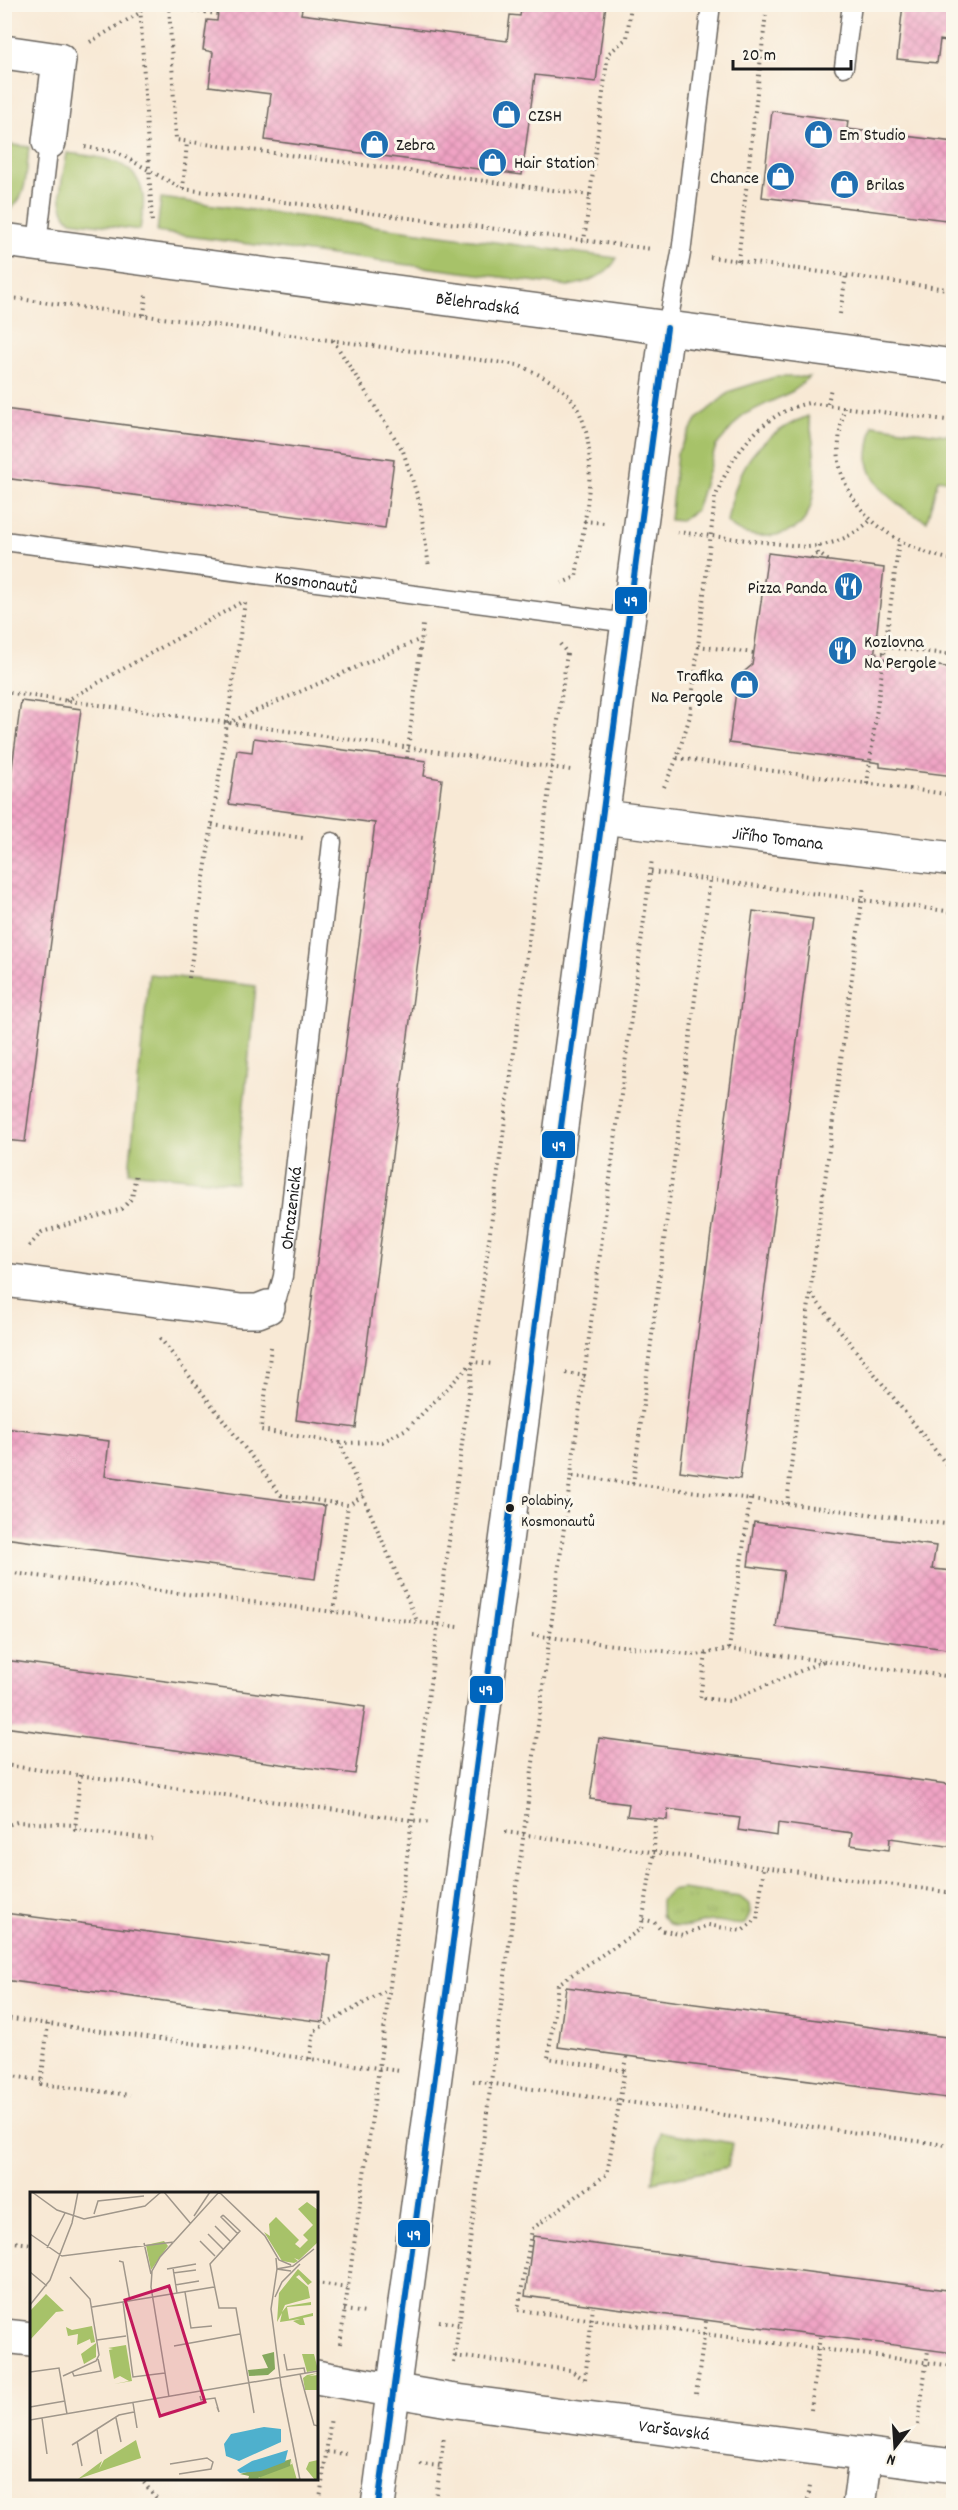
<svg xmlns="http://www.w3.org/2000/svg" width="958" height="2510" font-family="Dekko,sans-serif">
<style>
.grass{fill:#a7c269;stroke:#626f42;stroke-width:1.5}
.park{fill:url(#park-tufts);stroke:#626f42;stroke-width:1.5}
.building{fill:url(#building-cross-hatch)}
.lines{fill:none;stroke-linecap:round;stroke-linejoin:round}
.lane-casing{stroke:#69645d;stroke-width:21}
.street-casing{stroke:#69645d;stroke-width:36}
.path{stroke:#69645d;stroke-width:4;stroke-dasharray:1.5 4.5;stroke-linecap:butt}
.lane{stroke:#fff;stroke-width:18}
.street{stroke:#fff;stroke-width:33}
.bus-1-casing{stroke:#fbf7ec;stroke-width:10}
.bus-1{stroke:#0065bd;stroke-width:6}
.bus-dot{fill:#1c1c1c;stroke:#fbf7ec;stroke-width:2}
.labels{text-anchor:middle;stroke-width:6;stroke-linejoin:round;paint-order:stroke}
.bus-label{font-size:16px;fill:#1c1c1c;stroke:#fbf7ec;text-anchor:start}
.poi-label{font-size:18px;fill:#1c1c1c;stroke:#fbf7ec;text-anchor:start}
.street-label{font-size:18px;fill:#1c1c1c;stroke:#fbf7ec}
.inset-road{fill:none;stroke:#a0978b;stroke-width:1.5}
.view{fill:#c2185b;fill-opacity:0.15;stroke:#c2185b;stroke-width:3}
.inset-edge{fill:none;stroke:#1c1c1c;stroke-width:3}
.line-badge{stroke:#fbf7ec;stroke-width:2}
.badge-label{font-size:16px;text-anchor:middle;font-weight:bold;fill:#fff}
</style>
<defs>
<pattern id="park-tufts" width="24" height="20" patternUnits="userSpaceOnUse" patternTransform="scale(1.5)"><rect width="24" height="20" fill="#a7c269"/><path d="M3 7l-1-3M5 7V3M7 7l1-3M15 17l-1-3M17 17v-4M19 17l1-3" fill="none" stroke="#8fa65a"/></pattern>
<pattern id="building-cross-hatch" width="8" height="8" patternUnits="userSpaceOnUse" patternTransform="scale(1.5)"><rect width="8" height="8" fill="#f0a3c4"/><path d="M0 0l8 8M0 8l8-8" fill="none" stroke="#cd8ca8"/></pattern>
</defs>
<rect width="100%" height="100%" fill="#fbf7ec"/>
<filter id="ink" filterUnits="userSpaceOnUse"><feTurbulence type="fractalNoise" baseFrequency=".0167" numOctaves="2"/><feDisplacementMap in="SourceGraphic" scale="12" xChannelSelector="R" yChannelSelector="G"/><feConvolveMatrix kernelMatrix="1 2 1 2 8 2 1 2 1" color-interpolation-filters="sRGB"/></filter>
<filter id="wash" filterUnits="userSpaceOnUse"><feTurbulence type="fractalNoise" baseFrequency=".008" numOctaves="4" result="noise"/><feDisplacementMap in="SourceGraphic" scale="24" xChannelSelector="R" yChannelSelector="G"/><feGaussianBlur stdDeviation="1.35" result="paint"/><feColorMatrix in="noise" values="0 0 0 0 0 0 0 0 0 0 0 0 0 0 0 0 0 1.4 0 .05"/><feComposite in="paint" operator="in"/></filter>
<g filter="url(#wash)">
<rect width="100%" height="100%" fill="#f8e9d5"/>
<g class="grass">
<path d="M5 144 29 147C26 170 29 200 6 212Z"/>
<path d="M67 153C97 157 138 158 143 196 145 206 141 219 140 230L71 221C52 204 64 175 67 153Z"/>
<path d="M161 198 617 258C608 275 587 283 568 286L157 232Z"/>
<polygon points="775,377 809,377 793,391 743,415 716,446 696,510 681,521 670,520 677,453 697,419 731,391"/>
<path d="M808 416C815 443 822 504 800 525 792 532 779 535 769 536 753 537 738 534 727 522 737 467 754 438 808 416Z"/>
<path d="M873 425 953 436V481L938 479 927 521C904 511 868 486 868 458 868 447 871 435 873 425Z"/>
<polygon points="149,974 256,986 236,1183 129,1172"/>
</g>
<g class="park">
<path d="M682 1889 740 1897 749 1904 750 1913 745 1924C733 1927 725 1920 713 1921 694 1922 674 1937 661 1915V1900L671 1891Z"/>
<polygon points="660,2132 732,2143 728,2167 652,2182"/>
</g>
<g id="blocks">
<g class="building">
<polygon points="219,4 303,4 301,14 507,41 510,15 520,16 522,4 606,4 596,82 535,75 522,175 265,140 271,94 209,86 213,52 203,50 207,20 217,21"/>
<polygon points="903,4 954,4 954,42 940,40 937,63 897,59"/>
<polygon points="772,111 848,121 847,129 954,142 954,221 762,197"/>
<polygon points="4,409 394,460 385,528 4,478"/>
<polygon points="768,553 884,568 874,658 954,668 954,776 880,767 880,763 729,743 738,677 752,665"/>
<polygon points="21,701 81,709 25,1142 4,1140 4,826"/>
<polygon points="254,738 426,761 424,776 442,779 356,1428 296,1420 375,823 229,804 237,750 252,752"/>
<polygon points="753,911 813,919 740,1479 680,1471"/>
<polygon points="4,1428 109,1441 105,1476 325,1506 315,1579 4,1538"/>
<polygon points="754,1522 936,1546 932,1569 954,1571 954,1650 776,1627 784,1571 748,1566"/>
<polygon points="4,1660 365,1707 355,1774 4,1727"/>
<polygon points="599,1738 954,1785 954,1847 890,1838 889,1850 850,1845 852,1833 778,1823 777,1836 738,1830 740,1818 668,1809 667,1820 627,1816 629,1804 590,1799"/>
<polygon points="4,1913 331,1956 323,2022 4,1980"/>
<polygon points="566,1987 954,2038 954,2099 558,2047"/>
<polygon points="533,2236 954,2291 954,2353 525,2296"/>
</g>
</g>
</g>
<g filter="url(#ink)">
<use href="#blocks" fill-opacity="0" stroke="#69645d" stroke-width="1.5"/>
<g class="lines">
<defs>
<g id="lane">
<polyline points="844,67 852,4"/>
<polyline points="37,244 49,142"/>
<polyline points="667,328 681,253 711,4"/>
<path id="s1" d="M4 541 628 623"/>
<path id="s2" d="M268 1307 277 1298 283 1276 332 842"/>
</g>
<g id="street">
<polyline points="4,52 59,60 49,142"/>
<path id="s3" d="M4 240 954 366"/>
<path id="s4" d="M602 817 954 859"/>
<polyline points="4,1280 241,1311 258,1311 268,1307"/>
<polyline points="4,2336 32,2339"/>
<path id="s5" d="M316 2377 449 2400 954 2466"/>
<polyline points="378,2506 667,328"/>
<polyline points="859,2506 866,2454"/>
</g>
</defs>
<use href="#lane" class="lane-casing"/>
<use href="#street" class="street-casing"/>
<g class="path">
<polyline points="140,4 152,222"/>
<polyline points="169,4 176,140 590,195 584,241"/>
<polyline points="169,7 218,14"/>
<polyline points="90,42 141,12"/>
<polyline points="85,147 116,152 183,189 652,249"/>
<polyline points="183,189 187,142"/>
<polyline points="590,195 608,54 627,38 631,4"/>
<polyline points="710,257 954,290"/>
<polyline points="738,261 767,4"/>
<path d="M4 297 518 365C536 373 560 383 572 400 605 445 583 524 576 577L562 583"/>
<polyline points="840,314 846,275"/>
<polyline points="144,315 146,295"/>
<polyline points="333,340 403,451 420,504 429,567"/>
<polyline points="828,404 831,387"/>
<path d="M844 407C841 426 836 449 840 467 852 519 905 551 954 560"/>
<polyline points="584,521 604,523"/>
<path d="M677 532 807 547C834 545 852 537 872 519"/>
<polyline points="819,546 818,553 829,561"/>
<polyline points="811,559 818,553"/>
<polyline points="698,646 754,653"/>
<polyline points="886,647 954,655"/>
<polyline points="870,654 885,653"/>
<polyline points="4,692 571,770"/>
<polyline points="66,701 240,603"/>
<polyline points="228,723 421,639"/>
<polyline points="407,758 423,625"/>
<polyline points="677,758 954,795"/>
<polyline points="867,784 899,541"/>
<path d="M664 787 677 758 690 716 715 498C731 455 762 412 809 403L954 421"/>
<polyline points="212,825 303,838"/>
<polyline points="651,872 954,912"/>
<polyline points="189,978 245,602"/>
<polyline points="29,1246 42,1232 122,1209 132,1198 136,1173"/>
<polyline points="811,1294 954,1474"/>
<polyline points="160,1338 284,1499"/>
<polyline points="271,1347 261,1430 340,1443 417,1621"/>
<polyline points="566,1373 586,1376"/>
<polyline points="340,1443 382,1442 408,1428 473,1362 493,1364"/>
<polyline points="573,1476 954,1525"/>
<polyline points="633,1484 710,880"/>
<polyline points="281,1495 348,1505 363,1496"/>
<polyline points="787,1504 810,1293 864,886"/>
<polyline points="4,1572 459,1627"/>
<polyline points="334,1612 348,1505"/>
<polyline points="532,1635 696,1655 729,1649 954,1677"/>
<polyline points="729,1649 750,1499"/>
<polyline points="706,1654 700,1698 729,1701 824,1661"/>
<polyline points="4,1765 432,1823"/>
<polyline points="80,1775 75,1830 152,1839"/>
<polyline points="4,1826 17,1822 76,1825"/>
<polyline points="505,1832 954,1893"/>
<polyline points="643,1919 654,1922 661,1930 683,1935 708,1925 742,1931 757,1919 764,1867"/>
<polyline points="4,2018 400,2071"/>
<polyline points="48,2024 41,2084 130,2095"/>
<polyline points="627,2057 607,2174 532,2229 518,2310 954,2366"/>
<polyline points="310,2059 314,2031 389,1989"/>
<polyline points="624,2071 548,2058 558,1984 641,1929 654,1852 655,1818"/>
<polyline points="4,2075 41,2080"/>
<polyline points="473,2081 954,2146"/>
<polyline points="4,2241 32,2244"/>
<polyline points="316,2283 347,2287"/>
<polyline points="344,2310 366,2313"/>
<polyline points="439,2321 459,2324"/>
<polyline points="340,2344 379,2068 567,653 560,644"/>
<polyline points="455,2356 570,2370 584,2379"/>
<polyline points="454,2363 652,859"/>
<polyline points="585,2379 593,2307"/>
<polyline points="696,2394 706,2321"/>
<polyline points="811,2410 820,2336"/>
<polyline points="918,2425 928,2350"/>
<polyline points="327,2452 347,2454"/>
<polyline points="420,2464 440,2466"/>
<polyline points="140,2478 163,2506"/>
<polyline points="319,2506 331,2417"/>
<polyline points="435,2506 444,2436"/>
<polyline points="807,2506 810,2486"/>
</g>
<use href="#lane" class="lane"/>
<use href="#street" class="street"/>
<defs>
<polyline id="bus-1" points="378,2506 667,328"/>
</defs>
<use href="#bus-1" class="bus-1-casing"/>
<use href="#bus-1" class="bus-1"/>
</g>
</g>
<defs>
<symbol id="shop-disc" viewBox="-11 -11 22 22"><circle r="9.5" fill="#1f6fb2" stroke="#fbf7ec"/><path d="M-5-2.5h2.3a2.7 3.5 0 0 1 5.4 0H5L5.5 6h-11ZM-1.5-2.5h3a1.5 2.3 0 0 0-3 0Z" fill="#fff"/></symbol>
<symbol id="restaurant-disc" viewBox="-11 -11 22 22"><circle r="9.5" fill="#1f6fb2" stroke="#fbf7ec"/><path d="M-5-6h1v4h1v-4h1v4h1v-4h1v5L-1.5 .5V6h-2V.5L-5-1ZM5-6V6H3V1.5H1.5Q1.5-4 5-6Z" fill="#fff"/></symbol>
</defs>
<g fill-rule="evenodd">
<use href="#shop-disc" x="490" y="98" width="33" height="33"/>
<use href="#shop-disc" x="802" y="118" width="33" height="33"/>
<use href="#shop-disc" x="358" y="128" width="33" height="33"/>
<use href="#shop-disc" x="476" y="146" width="33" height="33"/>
<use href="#shop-disc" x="764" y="160" width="33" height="33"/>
<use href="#shop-disc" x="828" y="168" width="33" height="33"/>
<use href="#restaurant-disc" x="832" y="570" width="33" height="33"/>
<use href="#restaurant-disc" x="826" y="634" width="33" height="33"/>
<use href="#shop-disc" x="728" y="668" width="33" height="33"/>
</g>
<circle class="bus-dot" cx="510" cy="1508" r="5"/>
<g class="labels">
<g class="bus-label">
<text x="521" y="1505">Polabiny,<tspan x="521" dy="21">Kosmonautů</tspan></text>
</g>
<g class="poi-label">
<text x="528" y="121">CZSH</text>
<text x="839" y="140">Em Studio</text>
<text x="396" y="150">Zebra</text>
<text x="514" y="168">Hair Station</text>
<text x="759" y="183" text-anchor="end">Chance</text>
<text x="866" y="190">Brilas</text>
<text x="827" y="593" text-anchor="end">Pizza Panda</text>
<text x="864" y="647">Kozlovna<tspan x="864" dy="21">Na Pergole</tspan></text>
<text x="723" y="681" text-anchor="end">Trafika<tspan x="723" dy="21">Na Pergole</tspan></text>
</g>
<g class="street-label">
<text dy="6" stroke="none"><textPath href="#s3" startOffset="478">Bělehradská</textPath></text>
<text dy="6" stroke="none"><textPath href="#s1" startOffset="315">Kosmonautů</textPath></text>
<text dy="6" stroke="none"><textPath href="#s4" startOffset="177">Jiřího Tomana</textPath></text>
<text dy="6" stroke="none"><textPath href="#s2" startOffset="104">Ohrazenická</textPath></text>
<text dy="6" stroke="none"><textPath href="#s5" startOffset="362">Varšavská</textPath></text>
</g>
</g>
<g transform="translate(30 2192)">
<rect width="288" height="288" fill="#f8e9d5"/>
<path d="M277 10 288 18V50L269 68 264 66 268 69 264 71 252 69 234 40 240 44 239 32 246 25 269 48 265 52 270 56 278 48 273 43 283 33 268 17ZM134 49 138 54 121 78 116 53ZM268 77 282 90 278 93 269 83 266 85 278 95 280 106 255 113 252 120 257 114 281 110V113L257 115 259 127 283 121V124L273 126 275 133H270L263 129 270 127 250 130 252 121 247 130 249 101ZM16 102 34 119 26 120 0 148V119ZM62 134 65 150 61 151 60 147 47 153 48 142 38 144 36 135 42 138ZM66 151V165L54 172 51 162ZM96 153 102 189 84 192 99 189 90 184 84 187 79 158 83 157 78 156ZM272 162H284L288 178 277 180ZM288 181 279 184 288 183V198H275L273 186 277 183ZM106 248 111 266 48 287 72 269 69 277 74 268ZM261 267 267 288 229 287 231 282 262 272ZM288 268V286L285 288 276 277 279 270Z" fill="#a7c269"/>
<path d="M244 160 245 177 238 183 219 184 218 178 238 176 232 163ZM261 267 260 274 228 286 241 288H218L219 284 210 282Z" fill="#85a85d"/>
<path d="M234 235 251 237V250L209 269 196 264 194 252 201 242ZM258 258 255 270 231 279 210 281 207 278 222 269Z" fill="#4eb0cd"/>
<path class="inset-road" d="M2 0 27 18 54 27 115 14 131 0M134 0 161 32M64 22 68 9 114 4M193 23 210 39 180 72 189 116H206L224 221M193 23 191 25 208 42M164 24 180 0M185 34 200 49M0 42 32 64 144 50M178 42 193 57M170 49 185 64M114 51 121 82M17 56 35 21M246 66 247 77 261 79M89 69 93 70 100 109M143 76 147 101M137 77 166 72M0 80 17 94M143 81 166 78M145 93 169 89M155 100 161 136 182 134M245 105 252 90 270 72M93 110 103 185 135 181M0 113 20 88 42 31 48 0M62 115 184 95M67 148 96 144M144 154 210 142M254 162 257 178 274 176 275 181M42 179 44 184 71 179 68 167M0 180 29 176 37 222M270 182 284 233 288 234M33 184 66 169 69 163 60 107 40 85M170 204 171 208 185 206 189 220 187 215M139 205 121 95 122 79 130 65 189 0 235 44 249 68 261 73M103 211 107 236M0 215 35 209M12 226 17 262M86 226 91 250M0 228 288 179M67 237 71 262M47 249 52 274M42 253 89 223 104 220M140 272 177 266 183 270 181 277 149 282M270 288 251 193 241 117 247 77 263 74 284 57"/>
<path class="view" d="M139 94 175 210 130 224 95 108Z"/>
<rect width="288" height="288" class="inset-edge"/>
</g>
<g class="line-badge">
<rect x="614" y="586" width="34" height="29" rx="6" fill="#0065bd"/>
<rect x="541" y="1130" width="35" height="29" rx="6" fill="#0065bd"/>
<rect x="469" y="1675" width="35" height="29" rx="6" fill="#0065bd"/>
<rect x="397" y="2219" width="34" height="29" rx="6" fill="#0065bd"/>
</g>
<g class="badge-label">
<text x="631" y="606">49</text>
<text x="559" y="1151">49</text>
<text x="486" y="1695">49</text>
<text x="414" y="2240">49</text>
</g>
<rect width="958" height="2510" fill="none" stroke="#fbf7ec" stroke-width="24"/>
<g transform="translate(895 2447) rotate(197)" stroke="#fbf7ec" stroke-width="4.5" paint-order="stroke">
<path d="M0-4.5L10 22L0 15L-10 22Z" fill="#1c1c1c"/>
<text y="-9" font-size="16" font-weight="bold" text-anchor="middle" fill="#1c1c1c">N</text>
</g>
<path d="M733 60v9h118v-9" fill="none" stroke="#1c1c1c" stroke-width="3"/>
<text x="742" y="60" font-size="18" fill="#1c1c1c" stroke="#fbf7ec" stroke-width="4.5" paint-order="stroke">20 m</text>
</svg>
